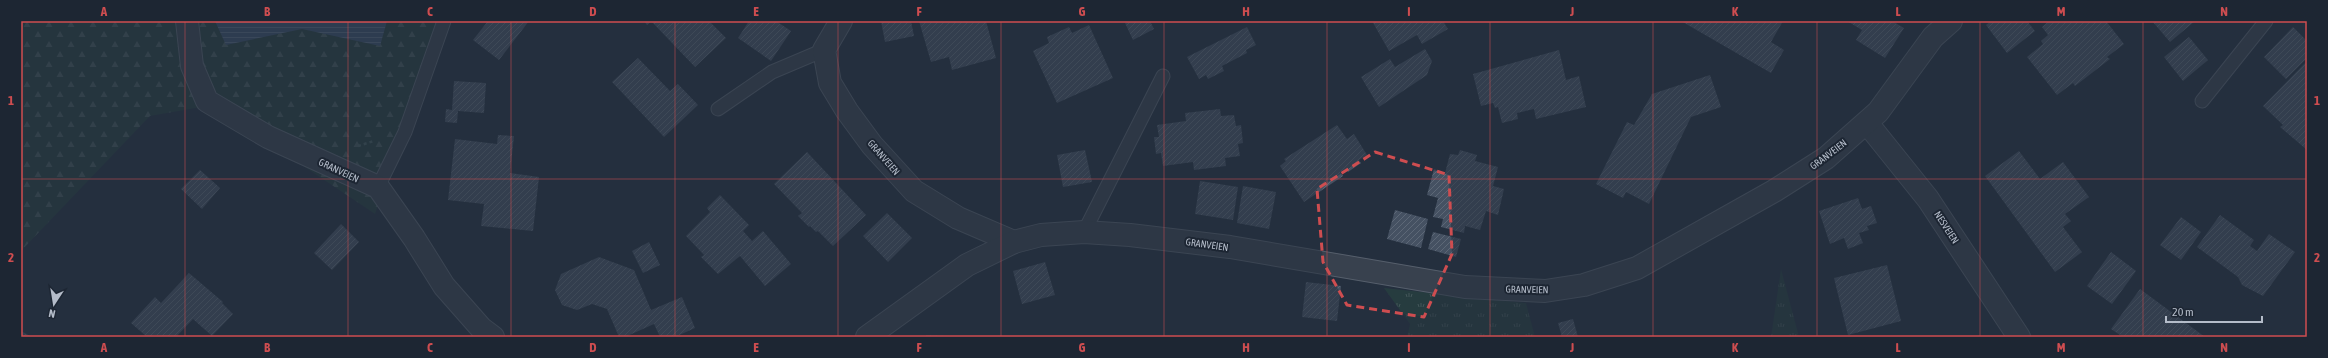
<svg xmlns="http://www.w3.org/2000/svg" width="2328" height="358" font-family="'Asap Condensed',sans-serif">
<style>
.grass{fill:url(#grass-tufts)}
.forest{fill:url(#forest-firs)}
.water{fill:url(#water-rules)}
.building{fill:url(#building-hatch)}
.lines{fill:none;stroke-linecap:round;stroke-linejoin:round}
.lane-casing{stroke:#565f6c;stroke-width:15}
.street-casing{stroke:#565f6c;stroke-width:24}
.path{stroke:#44595c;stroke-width:2.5;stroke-dasharray:3 3;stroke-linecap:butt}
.lane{stroke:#38414e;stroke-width:13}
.street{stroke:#38414e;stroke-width:22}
.marked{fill:none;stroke:#ce4d50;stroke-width:3;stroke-dasharray:8 5;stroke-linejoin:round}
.grid{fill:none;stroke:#ce4d50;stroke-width:1;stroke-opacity:0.55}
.labels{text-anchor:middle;stroke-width:4;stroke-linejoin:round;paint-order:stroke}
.street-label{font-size:10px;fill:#b4bcc9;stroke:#1d2633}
.neatline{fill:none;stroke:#ce4d50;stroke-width:1.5}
.grid-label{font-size:13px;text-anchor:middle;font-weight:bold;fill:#ce4d50}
</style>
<defs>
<pattern id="grass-tufts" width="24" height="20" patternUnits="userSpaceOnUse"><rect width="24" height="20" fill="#263c3f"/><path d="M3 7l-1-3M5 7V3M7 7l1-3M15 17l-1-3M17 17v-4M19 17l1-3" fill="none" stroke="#435659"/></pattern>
<pattern id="forest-firs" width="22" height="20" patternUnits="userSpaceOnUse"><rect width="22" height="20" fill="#263c3f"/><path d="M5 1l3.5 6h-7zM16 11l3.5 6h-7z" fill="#435659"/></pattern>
<pattern id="water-rules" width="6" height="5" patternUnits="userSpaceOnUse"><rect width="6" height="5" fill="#394c67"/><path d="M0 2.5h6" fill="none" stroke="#53647b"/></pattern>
<pattern id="building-hatch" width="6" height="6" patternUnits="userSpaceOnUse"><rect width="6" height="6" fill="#455162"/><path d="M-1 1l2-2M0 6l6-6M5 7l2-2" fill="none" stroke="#5d6877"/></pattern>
</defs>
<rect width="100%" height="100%" fill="#242f3e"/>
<g class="grass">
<polygon points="1781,269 1799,337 1771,337"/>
<polygon points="1384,288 1526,303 1535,337 1407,337 1410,324"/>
</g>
<polygon class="forest" points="21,21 439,21 375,214 245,127 224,103 150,116 21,251"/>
<polygon class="water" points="215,21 387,21 380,46 302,29 226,45"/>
<g class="building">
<polygon points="488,21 529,21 499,60 473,40"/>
<polygon points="644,21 709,21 726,38 695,67 651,21 647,25"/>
<polygon points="749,21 776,21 791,31 771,61 738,38"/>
<polygon points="881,21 911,21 914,36 885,42"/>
<polygon points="919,21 986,21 996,58 952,70 949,57 931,62"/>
<polygon points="1130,21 1150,21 1154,29 1133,40 1125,23"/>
<polygon points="1372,21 1443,21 1448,29 1422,44 1417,35 1389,51"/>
<polygon points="1681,21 1783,21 1771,42 1784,50 1771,73"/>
<polygon points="1847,21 1892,21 1904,28 1885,58 1856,40 1862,30"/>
<polygon points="1991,21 2027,21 2035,31 2007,53 1986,25"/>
<polygon points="2049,21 2106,21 2124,44 2107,57 2110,59 2075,86 2073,83 2057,95 2027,57 2043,44 2041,41 2048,35 2042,27"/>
<polygon points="2152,21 2195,21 2170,42"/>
<polygon points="1089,25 1113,78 1057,103 1033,51 1049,43 1047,37 1069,27 1072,33"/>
<polygon points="1247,27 1256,45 1246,50 1247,53 1222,66 1224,71 1208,79 1206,75 1199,79 1187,57"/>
<polygon points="2293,27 2307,41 2307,58 2286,79 2264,57"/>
<polygon points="2189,37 2208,60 2183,81 2164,57"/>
<polygon points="1425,49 1432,61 1427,75 1379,107 1361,77 1390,59 1395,67"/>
<polygon points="1559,50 1566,80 1579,76 1586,107 1536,119 1534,109 1517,113 1518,119 1502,123 1498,107 1495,108 1493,103 1481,106 1473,74"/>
<polygon points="638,58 670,91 678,84 698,105 664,137 612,82"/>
<polygon points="2307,61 2307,150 2280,127 2283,125 2263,106"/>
<polygon points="1710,75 1721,107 1691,117 1649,204 1626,192 1623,198 1596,184 1627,122 1634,125 1652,94"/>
<polygon points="454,81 486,83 484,113 458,111 457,123 445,122 446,109 452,110"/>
<polygon points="1220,109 1221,116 1234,115 1236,126 1241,125 1243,143 1238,144 1240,156 1225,158 1226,166 1194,170 1193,162 1163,166 1161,153 1156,154 1154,137 1159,137 1157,125 1186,121 1185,113"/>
<polygon points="1337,125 1347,139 1354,134 1367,155 1359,160 1361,163 1348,172 1346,169 1340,172 1343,176 1304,202 1280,166 1286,161 1284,159"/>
<polygon points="498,135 514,136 510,173 539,177 533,231 481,226 484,204 448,200 455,139 497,144"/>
<polygon points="1085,150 1092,182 1063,187 1057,155"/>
<polygon points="1460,150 1477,155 1475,161 1498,167 1493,186 1504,189 1498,215 1486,211 1480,230 1465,226 1464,233 1441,227 1443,219 1433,217 1438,198 1427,195 1434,169 1445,173 1450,154 1458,155"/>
<polygon points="2019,151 2040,179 2063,162 2089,197 2065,214 2071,221 2063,227 2082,252 2055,272 1985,176"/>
<polygon points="807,152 866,215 833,246 818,231 816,232 810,226 809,227 798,216 802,213 774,184"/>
<polygon points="200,170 220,188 202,209 181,189"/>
<polygon points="1200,181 1238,187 1233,220 1195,214"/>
<polygon points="1243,186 1276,192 1269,229 1237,223"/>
<polygon points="720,195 749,225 743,231 752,241 763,231 791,264 765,286 740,256 718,274 701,257 704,255 686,236 710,212 707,208"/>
<polygon points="1858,198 1862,209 1871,206 1877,223 1867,226 1869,230 1859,233 1863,243 1848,249 1844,238 1830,244 1819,211"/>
<polygon points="1395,210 1428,219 1421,248 1387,239"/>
<polygon points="887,213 912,238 888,262 863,236"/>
<polygon points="2220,215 2254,240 2250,246 2257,251 2269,234 2295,252 2263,296 2242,285 2238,277 2197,247"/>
<polygon points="2181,217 2201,232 2181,260 2160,245"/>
<polygon points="341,224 359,242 332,270 314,253"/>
<polygon points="1433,232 1461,239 1456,257 1428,249"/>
<polygon points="649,242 660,265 643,273 632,251"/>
<polygon points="2111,252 2136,271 2112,304 2087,286"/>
<polygon points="599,257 634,270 651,310 682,297 695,328 675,337 660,337 654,324 625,337 619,337 607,309 592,304 577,310 562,305 555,290 561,274"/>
<polygon points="1045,262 1055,295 1022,304 1013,271"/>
<polygon points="1887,265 1901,321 1848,335 1834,278"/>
<polygon points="189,273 223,302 222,303 233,314 212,336 193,319 176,337 154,335 147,337 131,323 155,297 161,303"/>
<polygon points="1306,282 1341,286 1337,321 1302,317"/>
<polygon points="2140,289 2205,337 2123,337 2111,329"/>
<polygon points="1573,319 1578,337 1562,337 1558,323"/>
<polygon points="21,331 32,337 21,337"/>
<polygon points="926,335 950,336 950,337 926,337"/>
</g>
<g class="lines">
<defs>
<g id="lane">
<polyline points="2202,101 2266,21"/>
<polyline points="718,109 772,72 824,50"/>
<polyline points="378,187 405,132 444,21"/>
<polyline points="1084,232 1163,76"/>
</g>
<g id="street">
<polyline points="187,21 192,66 207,101 268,137 378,187 414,238 444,286 481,328 493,337"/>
<polyline points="841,21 824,50 830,83 847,111 872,145 914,191 958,218 1014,242"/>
<polyline points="1867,123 1928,199 2019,337"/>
<polyline points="867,337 967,265 1014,242 1041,235 1084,232 1130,235 1230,247 1465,287 1545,291 1584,285 1637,268 1774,191 1826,158 1878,112 1933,37 1951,21"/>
</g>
</defs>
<use href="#lane" class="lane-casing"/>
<use href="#street" class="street-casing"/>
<polyline class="path" points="358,146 374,141"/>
<use href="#lane" class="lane"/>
<use href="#street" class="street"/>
</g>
<path d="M0 0H2328V358H0ZM1375 152 1449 175 1452 254 1424 317 1347 305 1323 262 1317 189Z" fill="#242f3e" fill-opacity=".55" fill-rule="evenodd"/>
<path class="marked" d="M1375 152 1449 175 1452 254 1424 317 1347 305 1323 262 1317 189Z"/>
<path class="grid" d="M185 21V337M348 21V337M511 21V337M675 21V337M838 21V337M1001 21V337M1164 21V337M1327 21V337M1490 21V337M1653 21V337M1817 21V337M1980 21V337M2143 21V337M21 179H2307"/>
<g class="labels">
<g class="street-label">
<text transform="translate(1828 154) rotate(-37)" y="4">GRANVEIEN</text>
<text transform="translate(884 157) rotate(49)" y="4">GRANVEIEN</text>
<text transform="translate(339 170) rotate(25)" y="4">GRANVEIEN</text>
<text transform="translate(1947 227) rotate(57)" y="4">NESVEIEN</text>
<text transform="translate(1207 244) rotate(8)" y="4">GRANVEIEN</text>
<text transform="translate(1527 289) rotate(1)" y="4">GRANVEIEN</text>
</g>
</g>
<rect width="2328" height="358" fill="none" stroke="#1d2633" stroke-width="44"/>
<g transform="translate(54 304) rotate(192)" stroke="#1d2633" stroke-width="3" paint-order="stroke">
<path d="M0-3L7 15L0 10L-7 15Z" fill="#b4bcc9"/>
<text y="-6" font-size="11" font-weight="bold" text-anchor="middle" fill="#b4bcc9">N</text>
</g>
<path d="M2166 316v6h96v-6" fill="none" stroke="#b4bcc9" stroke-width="2"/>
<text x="2172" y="316" font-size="12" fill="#b4bcc9" stroke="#1d2633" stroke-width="3" paint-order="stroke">20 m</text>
<rect x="22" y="22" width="2284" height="314" class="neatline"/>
<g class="grid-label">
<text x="104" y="16">A</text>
<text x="267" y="16">B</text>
<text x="430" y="16">C</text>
<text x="593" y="16">D</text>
<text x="756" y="16">E</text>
<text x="919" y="16">F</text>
<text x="1082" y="16">G</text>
<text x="1246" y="16">H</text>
<text x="1409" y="16">I</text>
<text x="1572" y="16">J</text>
<text x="1735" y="16">K</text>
<text x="1898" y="16">L</text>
<text x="2061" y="16">M</text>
<text x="2224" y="16">N</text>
<text x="11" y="105">1</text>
<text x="2317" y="105">1</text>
<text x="11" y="262">2</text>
<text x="2317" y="262">2</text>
<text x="104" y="352">A</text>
<text x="267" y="352">B</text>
<text x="430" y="352">C</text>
<text x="593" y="352">D</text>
<text x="756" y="352">E</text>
<text x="919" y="352">F</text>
<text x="1082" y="352">G</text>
<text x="1246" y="352">H</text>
<text x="1409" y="352">I</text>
<text x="1572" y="352">J</text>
<text x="1735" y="352">K</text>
<text x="1898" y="352">L</text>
<text x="2061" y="352">M</text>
<text x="2224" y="352">N</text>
</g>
</svg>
